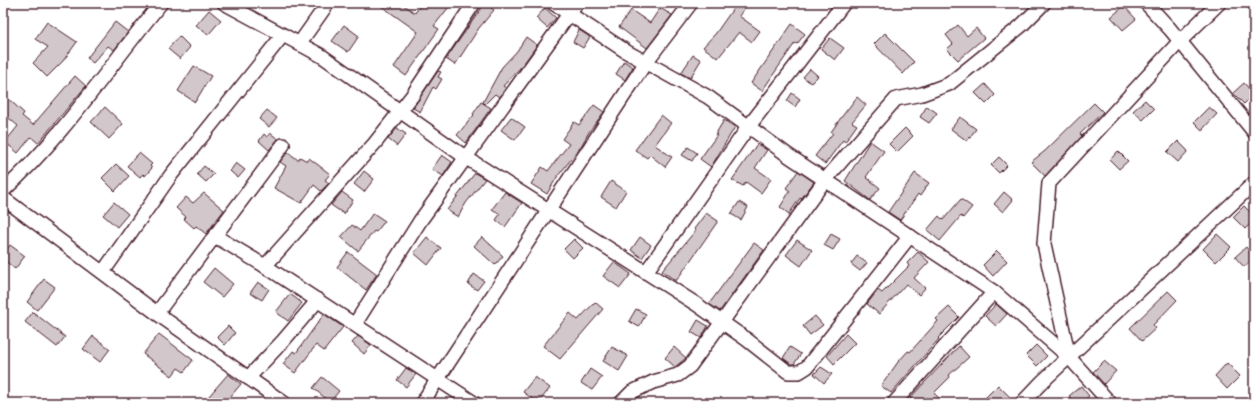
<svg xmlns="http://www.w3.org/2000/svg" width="1257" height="406" font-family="'Shantell Sans',sans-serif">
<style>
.building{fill:#d2c7cb;stroke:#4a1f2b}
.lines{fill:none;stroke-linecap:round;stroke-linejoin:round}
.street-casing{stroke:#4a1f2b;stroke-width:16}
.street{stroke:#fff;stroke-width:13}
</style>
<rect width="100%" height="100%" fill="#fff"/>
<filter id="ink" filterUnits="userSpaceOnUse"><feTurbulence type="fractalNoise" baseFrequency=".025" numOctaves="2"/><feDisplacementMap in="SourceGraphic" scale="8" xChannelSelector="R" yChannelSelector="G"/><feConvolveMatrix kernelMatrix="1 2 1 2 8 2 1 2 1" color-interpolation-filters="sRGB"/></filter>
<g filter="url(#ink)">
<g class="building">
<polygon points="377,3 401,3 415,13 422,3 452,3 434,26 439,29 406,76 394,67 418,32"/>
<polygon points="485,3 494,10 479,28 455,65 446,59"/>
<polygon points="737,3 748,3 739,16 760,31 752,42 739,32 718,58 703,47 716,33"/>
<polygon points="1124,6 1136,19 1123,30 1111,17"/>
<polygon points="545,8 556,18 547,28 536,18"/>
<polygon points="660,8 672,15 647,48 619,27 631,10 650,23"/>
<polygon points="209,10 221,20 208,35 196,25"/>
<polygon points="47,22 77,42 63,61 47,77 33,63 48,47 35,39"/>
<polygon points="115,22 128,32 114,50 108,46 93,63 87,58"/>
<polygon points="792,24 805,34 797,44 795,43 762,91 751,83"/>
<polygon points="344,25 359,36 348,52 332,41"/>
<polygon points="958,25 967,36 976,28 984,38 958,60 947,49 953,44 946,35"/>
<polygon points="579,30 590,37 583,48 573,42"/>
<polygon points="885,33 914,62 903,74 874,44"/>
<polygon points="179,36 190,47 180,59 168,49"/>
<polygon points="526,37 537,45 522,66 503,86 506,88 499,97 495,94 485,104 483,102 502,67 517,51"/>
<polygon points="830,38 844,48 835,60 821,49"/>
<polygon points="693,55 701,60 690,78 681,73"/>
<polygon points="624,61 633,67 625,80 616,74"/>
<polygon points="194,66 211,76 195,102 178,91"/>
<polygon points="810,69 818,76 811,83 803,77"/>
<polygon points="438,71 441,72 438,77 442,79 436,89 433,87 420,112 413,108"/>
<polygon points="75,76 86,86 38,143 31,137 18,153 5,142 18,126 3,113 3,94 24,113 22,116 33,125"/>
<polygon points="1244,83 1254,94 1244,104 1233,93"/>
<polygon points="985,84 995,95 986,104 975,93"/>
<polygon points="792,93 800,99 795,107 787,101"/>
<polygon points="857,97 866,105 852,122 857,125 845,142 843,140 825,164 815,156 833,133 831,132 840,119"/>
<polygon points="1145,100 1154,109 1143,120 1133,111"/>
<polygon points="481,102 491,108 466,143 457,135 474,115 473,114"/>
<polygon points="1094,103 1103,112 1080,134 1082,136 1045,176 1031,162 1045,151"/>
<polygon points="594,105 604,112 589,132 580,148 557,177 547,194 531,184 542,167 548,171 569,144 562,139 574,122 579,125"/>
<polygon points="927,106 937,113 929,123 920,117"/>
<polygon points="105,107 123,124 109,139 91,122"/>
<polygon points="1209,107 1217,114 1202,130 1194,122"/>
<polygon points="267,110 277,118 269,127 259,119"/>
<polygon points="661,115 671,123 655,145 672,157 665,167 650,155 647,158 635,150"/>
<polygon points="511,117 525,127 515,140 501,130"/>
<polygon points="960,117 976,129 967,141 951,129"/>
<polygon points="724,120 735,127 711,167 700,159 717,135 715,135"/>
<polygon points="397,128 406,134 397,146 388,139"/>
<polygon points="905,128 913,136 897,152 889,144"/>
<polygon points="270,133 278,139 269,150 259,141 264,134 267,137"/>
<polygon points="870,141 884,151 866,177 880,188 870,200 845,181"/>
<polygon points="1178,141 1188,151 1178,162 1167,152"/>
<polygon points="757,144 767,150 755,168 771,179 761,193 746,182 743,186 732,180"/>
<polygon points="688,147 697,153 692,161 682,155"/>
<polygon points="1118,151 1128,161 1119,169 1110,160"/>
<polygon points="288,152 298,160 300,157 307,161 309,158 330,174 325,180 329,183 321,191 314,185 301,203 274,188 286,166 280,162"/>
<polygon points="139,153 152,164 150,166 152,168 145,176 143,174 140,177 127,166"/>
<polygon points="442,155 452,162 443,176 432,169"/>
<polygon points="999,157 1007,165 999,173 991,165"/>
<polygon points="236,163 245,170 238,178 230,171"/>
<polygon points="116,164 129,176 115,191 102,178"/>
<polygon points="204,166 214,174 206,182 197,174"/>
<polygon points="364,171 374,179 364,192 354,184"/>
<polygon points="798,171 814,182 801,199 800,198 789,214 780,207 790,191 786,188"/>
<polygon points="475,173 485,179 466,203 458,217 447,210"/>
<polygon points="915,173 929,183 920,196 918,194 900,220 888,212"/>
<polygon points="611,181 626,191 616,207 601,197"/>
<polygon points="342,192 353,200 344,214 331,205"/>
<polygon points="505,192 522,203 505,227 496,220 500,214 492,209"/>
<polygon points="1004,192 1013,200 1003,212 994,204"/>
<polygon points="204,193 224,210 206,234 196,226 194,228 184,219 186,217 176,208 186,197 193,203"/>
<polygon points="961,199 972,207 963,218 961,216 940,241 927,230 939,216 943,220"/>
<polygon points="114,202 128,214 117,227 103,215"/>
<polygon points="739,202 748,207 741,220 731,214"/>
<polygon points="1244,206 1254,216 1254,220 1245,229 1233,217"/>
<polygon points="373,213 385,221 376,232 374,231 358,251 341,237 352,225 360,231"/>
<polygon points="706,213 718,221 676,281 662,271 696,230 694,229"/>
<polygon points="831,234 840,239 833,250 824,245"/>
<polygon points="1217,234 1231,247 1216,262 1203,249"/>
<polygon points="427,237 441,248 428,265 414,253"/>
<polygon points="482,237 503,256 495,265 474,246"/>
<polygon points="640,237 651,245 642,258 631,250"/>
<polygon points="574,239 583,248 573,258 564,249"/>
<polygon points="797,240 812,250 801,266 786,255"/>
<polygon points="754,243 764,250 720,311 709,304"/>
<polygon points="10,245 25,256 15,269 3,259 3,254"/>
<polygon points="1246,247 1254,258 1244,267 1235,257"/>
<polygon points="997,251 1007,261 993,276 983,265"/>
<polygon points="348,252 377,274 366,290 337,267"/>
<polygon points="918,252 929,262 914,278 925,288 919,295 906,284 879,314 867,304 878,290 882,293 909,266 907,263"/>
<polygon points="857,256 867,263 860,271 851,264"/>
<polygon points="614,262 631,274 620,288 603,276"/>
<polygon points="214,268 233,284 222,297 203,282"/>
<polygon points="474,274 484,281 477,290 468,284"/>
<polygon points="44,279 55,287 37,310 27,302"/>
<polygon points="258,282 269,289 262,300 250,293"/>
<polygon points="1168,291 1177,300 1153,325 1156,328 1142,341 1130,328"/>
<polygon points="290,294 302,303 288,321 276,312"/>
<polygon points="595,302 603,309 560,359 543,346 570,313 578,320"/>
<polygon points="996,304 1007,314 996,326 985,316"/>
<polygon points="949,307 959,317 938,338 939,339 891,393 881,386 898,362 908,351 910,352 938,321 936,319"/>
<polygon points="636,309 646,314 639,327 629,321"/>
<polygon points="33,312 65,337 57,347 25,322"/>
<polygon points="324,314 343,327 324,351 316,345 295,373 283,364 293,351 296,353"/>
<polygon points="815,316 823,325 810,335 803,326"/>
<polygon points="698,320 708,326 701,338 691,332"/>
<polygon points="228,326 235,333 225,345 217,337"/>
<polygon points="159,334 193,360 184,372 178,368 172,376 143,354"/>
<polygon points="846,334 855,343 834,364 827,356"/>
<polygon points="93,336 110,349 100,362 83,349"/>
<polygon points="358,336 371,345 364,354 352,343"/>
<polygon points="1036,345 1047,356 1037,366 1026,355"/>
<polygon points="959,346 969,357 949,375 950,377 934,393 944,403 915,403 910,398"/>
<polygon points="612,347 628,356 619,371 603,361"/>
<polygon points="674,347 686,358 675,367 665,358"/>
<polygon points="790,347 801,354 794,364 791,364 783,358"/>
<polygon points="1104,361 1116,371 1104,384 1093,372"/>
<polygon points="1227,363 1240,376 1227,389 1215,376"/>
<polygon points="821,367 832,374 824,383 814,374"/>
<polygon points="406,368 416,374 406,387 397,380"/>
<polygon points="590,369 602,377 592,390 581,383"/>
<polygon points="228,374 241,384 225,403 203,403"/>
<polygon points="322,377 339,391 330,402 313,388"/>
<polygon points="535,377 550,388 538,403 523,392"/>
<polygon points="998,385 1010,397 1004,403 990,403 985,398"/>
<polygon points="1081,386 1089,396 1081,403 1075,403 1069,396"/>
</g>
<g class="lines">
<defs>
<g id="street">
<polyline points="224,3 322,56 465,157 696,304 746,339 788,372 799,372 807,367 910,236"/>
<polyline points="553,3 627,52 708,97 789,156 994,292 1069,357 1110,403"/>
<polyline points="1146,3 1170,29 1254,132"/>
<polyline points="299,44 328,3"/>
<path d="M3 191C64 136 109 66 161 3"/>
<polyline points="3,198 166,320 284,403"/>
<polyline points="215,236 265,266 474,403"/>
<polyline points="265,266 375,143 412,96 474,3"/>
<polyline points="103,272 171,175 283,35"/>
<polyline points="646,272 749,126 844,3"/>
<polyline points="157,313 283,145"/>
<polyline points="355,324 420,221 577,3"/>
<polyline points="1069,357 1044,244 1049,183 1180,41 1219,3"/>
<polyline points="248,378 283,341 318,300"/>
<polyline points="422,403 646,62 691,3"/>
<polyline points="621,403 632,392 653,382 678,375 690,366 825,180 896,99 922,94 949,84 1021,26 1044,3"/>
<polyline points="894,403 994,292"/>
<polyline points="1022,403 1042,382 1254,183"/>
</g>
</defs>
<use href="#street" class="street-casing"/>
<use href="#street" class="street"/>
</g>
</g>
<rect width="1257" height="406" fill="none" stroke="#fff" stroke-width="16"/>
<rect x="8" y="8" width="1241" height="390" fill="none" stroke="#4a1f2b" stroke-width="1.5" filter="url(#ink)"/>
</svg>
